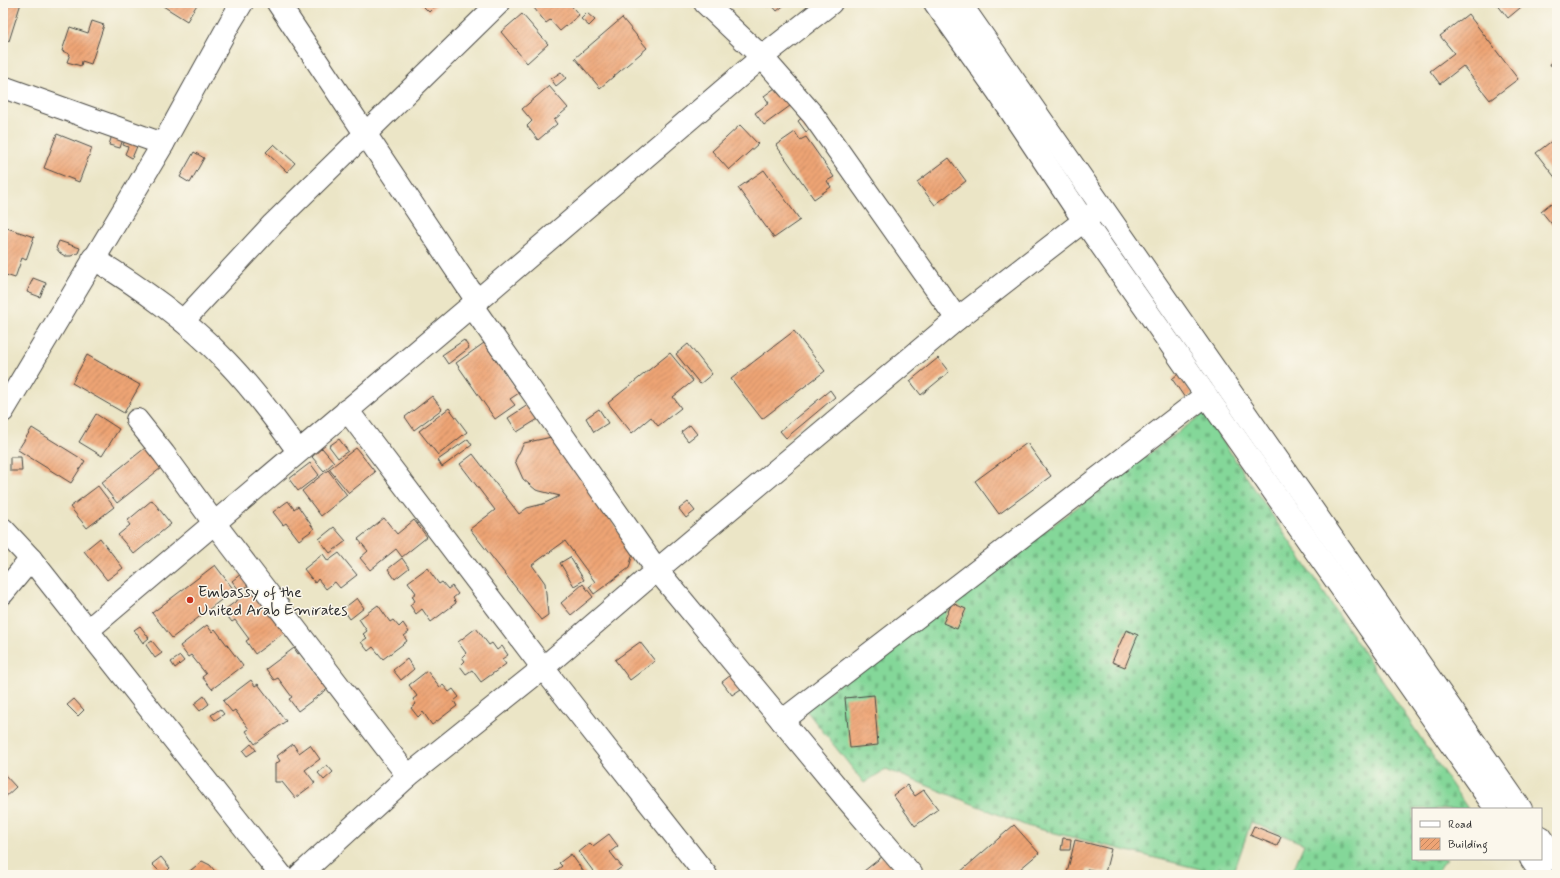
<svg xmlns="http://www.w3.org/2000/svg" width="1560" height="878" font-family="Mynerve,sans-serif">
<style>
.cemetery{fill:url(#cemetery-stones);stroke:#588162}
.building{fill:url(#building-hatch)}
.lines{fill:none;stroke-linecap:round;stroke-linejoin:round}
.minor-casing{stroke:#484742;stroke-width:24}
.major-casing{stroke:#484742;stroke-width:24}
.minor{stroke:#fff;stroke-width:22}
.major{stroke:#fff;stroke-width:22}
.poi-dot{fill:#c8321e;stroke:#fbf7ec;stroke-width:1.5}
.labels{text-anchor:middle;stroke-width:3;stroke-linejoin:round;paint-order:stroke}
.poi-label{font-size:16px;fill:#2b2b2b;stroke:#fbf7ec;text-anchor:start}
</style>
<defs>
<pattern id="cemetery-stones" width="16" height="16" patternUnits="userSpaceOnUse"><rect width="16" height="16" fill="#84d799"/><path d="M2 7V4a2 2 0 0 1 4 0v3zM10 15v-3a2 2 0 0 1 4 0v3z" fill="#72b984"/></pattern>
<pattern id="building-hatch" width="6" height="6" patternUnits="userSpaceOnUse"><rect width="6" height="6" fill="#eea475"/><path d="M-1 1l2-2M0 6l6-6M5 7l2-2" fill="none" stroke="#c18660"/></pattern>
</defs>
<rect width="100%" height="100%" fill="#fbf7ec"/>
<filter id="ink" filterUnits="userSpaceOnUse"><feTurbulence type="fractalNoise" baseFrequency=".025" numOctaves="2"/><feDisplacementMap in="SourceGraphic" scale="8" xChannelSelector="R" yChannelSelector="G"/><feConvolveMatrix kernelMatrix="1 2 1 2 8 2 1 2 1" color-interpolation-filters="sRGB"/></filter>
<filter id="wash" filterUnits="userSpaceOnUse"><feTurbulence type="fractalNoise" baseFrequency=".012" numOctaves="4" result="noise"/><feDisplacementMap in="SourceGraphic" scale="16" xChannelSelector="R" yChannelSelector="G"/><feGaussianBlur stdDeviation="0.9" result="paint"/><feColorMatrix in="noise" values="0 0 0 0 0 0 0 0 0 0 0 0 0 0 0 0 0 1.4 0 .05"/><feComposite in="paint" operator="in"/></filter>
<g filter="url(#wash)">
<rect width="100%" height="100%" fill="#ebe5c6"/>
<polygon class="cemetery" points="1204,413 1468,809 1413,809 1413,859 1447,859 1434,875 1291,875 1304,844 1251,822 1233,875 1224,875 1027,826 886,769 864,783 805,709"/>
<g id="blocks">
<g class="building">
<polygon points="6,3 21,3 9,41 3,39 3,9"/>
<polygon points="165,3 198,3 187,21 163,6"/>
<polygon points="420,3 438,3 429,12"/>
<polygon points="530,3 569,3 579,15 560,31 550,20 546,23"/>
<polygon points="763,3 787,3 777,11 771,4 767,7"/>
<polygon points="1496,3 1526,3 1508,18"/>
<polygon points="587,13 595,20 589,26 581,19"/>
<polygon points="522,14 548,44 527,63 501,32"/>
<polygon points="1468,14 1518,79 1490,100 1463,66 1440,84 1430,71 1454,53 1440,36"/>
<polygon points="622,18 647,48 600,88 575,58"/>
<polygon points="92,21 104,25 91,64 82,61 81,66 67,62 70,54 62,51 70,27 88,33"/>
<polygon points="1557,48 1557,67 1550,65"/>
<polygon points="561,72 566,78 556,86 551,79"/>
<polygon points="549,86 568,108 554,120 557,124 538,140 527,126 532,121 522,109"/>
<polygon points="775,88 779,94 785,90 794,103 764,125 755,113 769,103 764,96"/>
<polygon points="806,114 815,126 806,132 798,121"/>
<polygon points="740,125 758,144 729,170 712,151"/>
<polygon points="795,132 800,140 806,137 834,177 827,181 831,187 814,199 776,145"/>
<polygon points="57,134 92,148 79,182 44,168"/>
<polygon points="112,135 123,139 120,148 109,145"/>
<polygon points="1557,137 1557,180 1536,153"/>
<polygon points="126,138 138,144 132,158 125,154 128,147 123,145"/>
<polygon points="274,144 295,163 287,172 266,152"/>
<polygon points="194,152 204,158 190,183 180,177"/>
<polygon points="949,158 966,181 935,205 917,182"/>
<polygon points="764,170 800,220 774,238 738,188"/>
<polygon points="1551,203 1557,210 1557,226 1555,228 1541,211"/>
<polygon points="7,228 34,237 26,260 22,258 15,278 3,274 3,231 6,232"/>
<polygon points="59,241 80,248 78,253 71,256 65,256 60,253 56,248"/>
<polygon points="33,278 46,283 40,297 27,292"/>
<polygon points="794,331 825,371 762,419 731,379"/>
<polygon points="464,340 469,348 448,364 442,355"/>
<polygon points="484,343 519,393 510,399 515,405 495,419 456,363"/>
<polygon points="688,344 712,374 700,384 676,354"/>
<polygon points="670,353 693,381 673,397 681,408 658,426 651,417 632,433 608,403"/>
<polygon points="87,355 140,385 124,413 72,383"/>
<polygon points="938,358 949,372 921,395 910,381"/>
<polygon points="1178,374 1192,393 1185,398 1172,379"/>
<polygon points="830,390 835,397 786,438 780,431"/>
<polygon points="432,396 442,409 414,430 405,417"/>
<polygon points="534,401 543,416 517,432 508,418"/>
<polygon points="449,408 467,432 438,455 419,431"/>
<polygon points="599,409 608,423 594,432 586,418"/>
<polygon points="96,414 119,429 102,456 79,442"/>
<polygon points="690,425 697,434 688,441 681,432"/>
<polygon points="32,428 85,461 71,483 18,450"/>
<polygon points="556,436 633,553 629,568 594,594 589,587 595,582 565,541 532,565 545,583 548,615 541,620 470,529 495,510 460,464 473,454 519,514 527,508 543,504 560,496 536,490 523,479 515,461 524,443"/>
<polygon points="339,439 348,451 338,458 329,446"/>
<polygon points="468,439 472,445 442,467 438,460"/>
<polygon points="1027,443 1051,476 999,514 975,481"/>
<polygon points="145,448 161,468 117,503 101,483"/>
<polygon points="322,448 334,462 324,471 312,457"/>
<polygon points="356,448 375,472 349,493 329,469"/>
<polygon points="10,457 21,457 22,471 10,471"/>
<polygon points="310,463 319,475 298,491 289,479"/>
<polygon points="328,470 347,495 321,516 302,491"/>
<polygon points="98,486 114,507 87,528 70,507"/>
<polygon points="152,500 171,524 134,554 118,535 130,525 127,521"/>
<polygon points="288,501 294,509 298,506 314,529 299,540 286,523 283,525 273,512"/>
<polygon points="688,502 695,511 686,518 679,509"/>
<polygon points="384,518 397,534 414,520 427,537 402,557 396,549 370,570 360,558 368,551 358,539"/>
<polygon points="334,527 346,541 330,553 319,539"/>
<polygon points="100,538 123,568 107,580 84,551"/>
<polygon points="339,553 357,575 340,588 335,582 326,589 318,579 315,583 304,569 323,554 328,561"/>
<polygon points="570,557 584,580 574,586 560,563"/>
<polygon points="402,558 409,568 395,579 388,569"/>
<polygon points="215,565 234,590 172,638 152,613"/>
<polygon points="427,568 439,584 442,582 448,589 452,586 458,594 453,598 456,603 431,622 422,609 416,614 410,605 415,601 412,596 416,593 408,582"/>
<polygon points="241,574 249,585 240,591 232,581"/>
<polygon points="583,584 593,597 571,615 561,603"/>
<polygon points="251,590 255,597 259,594 286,631 255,654 246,641 249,639 235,620 232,622 223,611"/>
<polygon points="357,598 364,608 350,619 343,609"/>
<polygon points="952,603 966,609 957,629 943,623"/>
<polygon points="378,605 390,622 393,620 399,627 403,623 409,632 404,636 407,641 383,659 373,647 368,651 361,642 367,638 363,634 367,631 359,619"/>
<polygon points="207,625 212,632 215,629 243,666 212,689 202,677 206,674 191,655 188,657 180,646"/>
<polygon points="140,626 149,638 143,643 134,630"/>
<polygon points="476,628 489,645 492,643 497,650 502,646 508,655 502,659 506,664 481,682 472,670 466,674 460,666 465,661 462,657 466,653 458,642"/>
<polygon points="1126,630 1138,635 1125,667 1112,662"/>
<polygon points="152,641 162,653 155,658 146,645"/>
<polygon points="640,642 655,661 630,680 615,660"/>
<polygon points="294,648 298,654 301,652 329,688 298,711 289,699 292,697 278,678 274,680 266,669"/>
<polygon points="180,656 184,661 175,668 171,662"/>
<polygon points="407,659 414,669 401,680 393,670"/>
<polygon points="427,671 440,687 443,685 449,692 453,689 459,697 454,701 457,706 432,725 423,712 418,717 411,708 416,704 413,699 417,696 409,685"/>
<polygon points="731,675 741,689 732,695 722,682"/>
<polygon points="251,680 255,686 258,684 286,721 255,744 246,731 249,729 235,710 232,712 223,701"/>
<polygon points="874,695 878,745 850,748 845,698"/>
<polygon points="204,696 209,704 200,711 194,704"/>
<polygon points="74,699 84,710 78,716 67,705"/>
<polygon points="220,709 224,714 215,720 211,715"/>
<polygon points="251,744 256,750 247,756 243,751"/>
<polygon points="293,744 299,753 310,745 320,759 305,770 315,783 295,798 282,782 275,782 275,764 280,761 277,756"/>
<polygon points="327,765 333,772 324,780 318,773"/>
<polygon points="4,774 16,787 3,799 3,775"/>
<polygon points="907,785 915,796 924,790 938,809 915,826 893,795"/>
<polygon points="1014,825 1039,853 1013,875 960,875 959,873"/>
<polygon points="1254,826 1281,837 1277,846 1250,835"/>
<polygon points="609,834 618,846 610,852 622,867 611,875 596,875 579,852 590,843 593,846"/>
<polygon points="1063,838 1071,839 1070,850 1061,850"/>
<polygon points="1075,840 1111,849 1105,873 1087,869 1086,875 1067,873"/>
<polygon points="571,854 586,875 550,875 562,866 559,863"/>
<polygon points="883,856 897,875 859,875"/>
<polygon points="161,857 170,868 163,875 152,864"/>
<polygon points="202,861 210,865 218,875 185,875"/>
</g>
</g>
</g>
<g filter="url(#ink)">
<use href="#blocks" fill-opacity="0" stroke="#484742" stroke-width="1"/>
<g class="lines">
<defs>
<g id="minor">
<polyline points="278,3 477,301"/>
<polyline points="705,3 762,57 813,115 957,319"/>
<path d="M93 258C141 288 187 320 226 361 253 389 276 420 298 451"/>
<polyline points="472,306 657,570 845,797 912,875"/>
<polyline points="183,321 273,224 499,3"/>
<polyline points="347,410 543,668 706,875"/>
<polyline points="137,420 164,454 215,524 408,776"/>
<polyline points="88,630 477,301 762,57 831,3"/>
<polyline points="782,721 1206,395"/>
<polyline points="300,875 408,776 543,668 657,570 957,319 1099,209"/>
</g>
<g id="major">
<polyline points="935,3 998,92 1084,221 1496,809"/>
<polyline points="960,3 1521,809"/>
<polyline points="3,87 163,144"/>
<polyline points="3,411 163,144 231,21 242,3"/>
<polyline points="3,529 31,559 281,875"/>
<polyline points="3,593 31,559"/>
<polyline points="1541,837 1557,860"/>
<polyline points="1531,859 1542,875"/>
</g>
</defs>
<use href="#minor" class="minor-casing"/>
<use href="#major" class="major-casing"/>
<use href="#minor" class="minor"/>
<use href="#major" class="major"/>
</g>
</g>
<circle class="poi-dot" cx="190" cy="600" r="4"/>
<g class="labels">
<g class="poi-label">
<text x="198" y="597">Embassy of the<tspan x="198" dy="18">United Arab Emirates</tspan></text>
</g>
</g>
<rect width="1560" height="878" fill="none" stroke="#fbf7ec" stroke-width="16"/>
<rect x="1412" y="808" width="130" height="52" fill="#fbf7ec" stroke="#a8a59f"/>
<rect x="1420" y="821" width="20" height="6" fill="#ffffff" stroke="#a8a59f"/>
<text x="1448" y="828" font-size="12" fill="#2b2b2b">Road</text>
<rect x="1420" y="838" width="20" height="12" fill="url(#building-hatch)" stroke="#a8a59f"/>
<text x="1448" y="848" font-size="12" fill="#2b2b2b">Building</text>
</svg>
